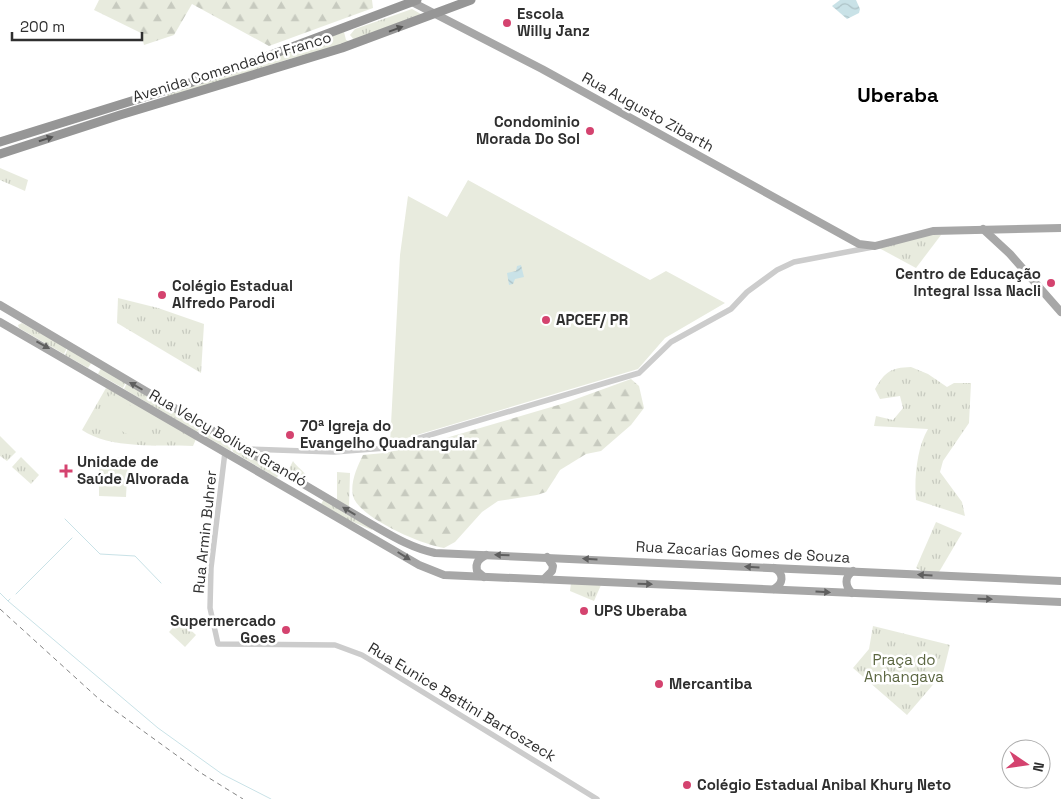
<svg xmlns="http://www.w3.org/2000/svg" width="1061" height="799" font-family="'Space Grotesk',sans-serif">
<style>
.grass{fill:url(#grass-tufts)}
.forest{fill:url(#forest-firs)}
.pitch{fill:#e8ebde}
.water{fill:url(#water-waves)}
.lines{fill:none;stroke-linecap:round;stroke-linejoin:round}
.stream{stroke:#c9e2e7;stroke-width:1}
.minor{stroke:#ccc;stroke-width:5.5}
.major{stroke:#a7a7a7;stroke-width:8}
.highway{stroke:#969696;stroke-width:9}
.rail{stroke:#848484;stroke-width:1;stroke-dasharray:5 4;stroke-linecap:butt}
.oneway{fill:#535353}
.oneway2{fill:#5f5f5f}
.poi-dot{fill:#d4436f;stroke:#fff;stroke-width:2}
.labels{text-anchor:middle;stroke-width:5;stroke-linejoin:round;paint-order:stroke}
.poi-label{font-size:15px;font-weight:bold;fill:#2f2f2f;stroke:#fff;text-anchor:start}
.street-label{font-size:15px;fill:#2f2f2f;stroke:#fff}
.park-label{font-size:15px;fill:#5b6641;stroke:#fff}
.district-label{font-size:20px;font-weight:bold;fill:#000;stroke:#fff}
</style>
<defs>
<pattern id="grass-tufts" width="24" height="20" patternUnits="userSpaceOnUse" patternTransform="scale(1.25)"><rect width="24" height="20" fill="#e8ebde"/><path d="M3 7l-1-3M5 7V3M7 7l1-3M15 17l-1-3M17 17v-4M19 17l1-3" fill="none" stroke="#c7cabf"/></pattern>
<pattern id="forest-firs" width="22" height="20" patternUnits="userSpaceOnUse" patternTransform="scale(1.25)"><rect width="22" height="20" fill="#e8ebde"/><path d="M5 1l3.5 6h-7zM16 11l3.5 6h-7z" fill="#c7cabf"/></pattern>
<pattern id="water-waves" width="16" height="10" patternUnits="userSpaceOnUse" patternTransform="scale(1.25)"><rect width="16" height="10" fill="#c9e2e7"/><path d="M0 5q4-4 8 0t8 0" fill="none" stroke="#adc2c6"/></pattern>
</defs>
<rect width="100%" height="100%" fill="#fff"/>
<g class="grass">
<polygon points="412,9 421,14 354,40 350,35 355,29"/>
<polygon points="344,32 346,40 354,43 286,60 167,98 167,94"/>
<polygon points="0,168 28,180 25,191 0,180"/>
<polygon points="926,235 941,235 916,268 879,248"/>
<polygon points="118,298 158,308 204,324 201,373 117,323"/>
<polygon points="22,323 67,348 64,354 19,328 18,325"/>
<polygon points="68,348 92,362 88,368 65,355"/>
<path d="M911 367 928 374 947 387 954 383H971L969 423 943 461 940 472 962 502 965 516 916 500C914 479 917 447 928 429L874 426 876 416 893 420 903 408 900 396 880 399 875 389C886 371 890 368 911 367Z"/>
<polygon points="101,368 126,382 123,388 98,374"/>
<polygon points="127,383 201,427 197,432 124,389"/>
<path d="M106 388 171 422 196 439 193 446C161 445 109 449 82 430Z"/>
<polygon points="202,428 229,444 231,451 198,432"/>
<polygon points="0,436 16,452 7,461 0,456"/>
<polygon points="231,445 279,473 277,478 233,452"/>
<polygon points="21,457 39,475 31,484 12,467"/>
<path d="M293 461C298 469 308 472 307 482L284 469H289Z"/>
<polygon points="337,472 350,473 349,507 337,500"/>
<polygon points="324,499 372,528 372,530 346,519 321,504"/>
<polygon points="936,522 962,533 939,572 926,573 916,568"/>
<polygon points="571,583 601,585 594,601 570,591"/>
<polygon points="180,620 196,635 185,647 169,632"/>
<polygon points="873,626 950,645 943,673 907,715 853,668 869,649"/>
</g>
<g class="forest">
<polygon points="99,0 372,0 373,8 269,46 192,4 174,35 144,45 141,33 94,10"/>
<path d="M631 379 639 386 644 408 631 425 601 451 586 454 560 470 546 492 537 495 498 501 482 512 455 542 444 548C423 545 359 518 353 496 350 483 357 467 363 455L384 453 422 445 565 403Z"/>
</g>
<g class="pitch">
<polygon points="468,180 650,280 666,271 725,303 665,338 638,369 390,443 400,255 408,196 447,217"/>
<polygon points="111,394 150,417 137,440 98,417"/>
<polygon points="99,457 128,458 126,497 99,496"/>
</g>
<g class="water">
<polygon points="840,0 856,0 860,9 859,13 847,19 832,6"/>
<polygon points="521,265 524,277 515,279 513,284 509,285 507,273 516,271 517,266"/>
</g>
<g class="lines">
<g class="stream">
<polyline points="65,519 100,554 135,556 161,583"/>
<polyline points="0,593 8,601"/>
<polyline points="16,594 72,538"/>
<polyline points="10,599 8,601 158,728 222,774 271,799"/>
</g>
<g class="minor">
<polyline points="245,449 334,452 386,448 639,373 671,342 731,309 747,292 777,270 794,262 873,247"/>
<polyline points="225,452 211,568 210,608 218,644 335,645 362,655 382,667 597,799"/>
</g>
<g class="major">
<polyline points="410,1 542,69 859,244 875,246 933,231 1061,228"/>
<polyline points="983,229 1010,254 1061,312"/>
<path d="M0 305 371 524C392 536 411 548 435 553L1061 581"/>
<polyline points="0,322 419,565 444,575 1061,602"/>
<path d="M484 577 477 571C475 562 479 559 486 555"/>
<polyline points="544,579 552,571 553,566 547,557"/>
<path d="M774 589C783 584 785 574 774 568"/>
<path d="M852 593C845 586 844 577 853 571"/>
</g>
<g class="highway">
<polyline points="0,142 228,71 417,0"/>
<polyline points="0,154 120,115 342,48 471,0"/>
</g>
<polyline class="rail" points="0,609 99,699 201,773 243,799"/>
</g>
<defs><path id="oneway-solid" d="M-6-.8H1V-3.2L6.5 0L1 3.2V.8H-6Z" transform="scale(1.25)"/></defs>
<g class="oneway">
<use href="#oneway-solid" transform="translate(396 29) rotate(-20)"/>
<use href="#oneway-solid" transform="translate(46 139) rotate(-18)"/>
</g>
<g class="oneway2">
<use href="#oneway-solid" transform="translate(43 345) rotate(29)"/>
<use href="#oneway-solid" transform="translate(136 386) rotate(-150)"/>
<use href="#oneway-solid" transform="translate(349 511) rotate(-149)"/>
<use href="#oneway-solid" transform="translate(502 555) rotate(-179)"/>
<use href="#oneway-solid" transform="translate(404 556) rotate(32)"/>
<use href="#oneway-solid" transform="translate(590 559) rotate(-177)"/>
<use href="#oneway-solid" transform="translate(752 567) rotate(-177)"/>
<use href="#oneway-solid" transform="translate(925 575) rotate(-177)"/>
<use href="#oneway-solid" transform="translate(645 584) rotate(2)"/>
<use href="#oneway-solid" transform="translate(823 592) rotate(3)"/>
<use href="#oneway-solid" transform="translate(985 599) rotate(2)"/>
</g>
<g class="poi-dot">
<circle cx="507" cy="23" r="5"/>
<circle cx="590" cy="131" r="5"/>
<circle cx="1051" cy="283" r="5"/>
<circle cx="162" cy="295" r="5"/>
<circle cx="546" cy="320" r="5"/>
<circle cx="290" cy="435" r="5"/>
<path d="M63.5 463.5h5v5h5v5h-5v5h-5v-5h-5v-5h5z"/>
<circle cx="584" cy="611" r="5"/>
<circle cx="286" cy="630" r="5"/>
<circle cx="659" cy="684" r="5"/>
<circle cx="687" cy="785" r="5"/>
</g>
<g class="labels">
<g class="poi-label">
<text x="517" y="19">Escola<tspan x="517" dy="17">Willy Janz</tspan></text>
<text x="580" y="127" text-anchor="end">Condominio<tspan x="580" dy="17">Morada Do Sol</tspan></text>
<text x="1041" y="279" text-anchor="end">Centro de Educação<tspan x="1041" dy="17">Integral Issa Nacli</tspan></text>
<text x="172" y="291">Colégio Estadual<tspan x="172" dy="17">Alfredo Parodi</tspan></text>
<text x="556" y="325">APCEF/ PR</text>
<text x="300" y="431">70ª Igreja do<tspan x="300" dy="17">Evangelho Quadrangular</tspan></text>
<text x="77" y="467">Unidade de<tspan x="77" dy="17">Saúde Alvorada</tspan></text>
<text x="594" y="616">UPS Uberaba</text>
<text x="276" y="626" text-anchor="end">Supermercado<tspan x="276" dy="17">Goes</tspan></text>
<text x="669" y="689">Mercantiba</text>
<text x="697" y="790">Colégio Estadual Anibal Khury Neto</text>
</g>
<g class="street-label">
<text transform="translate(232 67) rotate(-17)" y="5">Avenida Comendador Franco</text>
<text transform="translate(648 112) rotate(29)" y="5">Rua Augusto Zibarth</text>
<text transform="translate(228 438) rotate(30)" y="5">Rua Velcy Bolivar Grandó</text>
<text transform="translate(205 532) rotate(-84)" y="5">Rua Armin Buhrer</text>
<text transform="translate(743 552) rotate(3)" y="5">Rua Zacarias Gomes de Souza</text>
<text transform="translate(462 702) rotate(31)" y="5">Rua Eunice Bettini Bartoszeck</text>
</g>
<g class="park-label">
<text x="904" y="665">Praça do<tspan x="904" dy="17">Anhangava</tspan></text>
</g>
<g class="district-label">
<text x="898" y="102">Uberaba</text>
</g>
</g>
<g transform="translate(1026 764) rotate(103)"><circle r="24" fill="#ffffff" stroke="#acacac"/>
<path d="M0-4L9 19L0 12L-9 19Z" fill="#d4436f"/>
<text y="-8" font-size="14" font-weight="bold" text-anchor="middle" fill="#2f2f2f">N</text>
</g>
<path d="M12 32v8h130v-8" fill="none" stroke="#2f2f2f" stroke-width="2.5"/>
<text x="20" y="32" font-size="15" fill="#2f2f2f" stroke="#ffffff" stroke-width="4" paint-order="stroke">200 m</text>
</svg>
